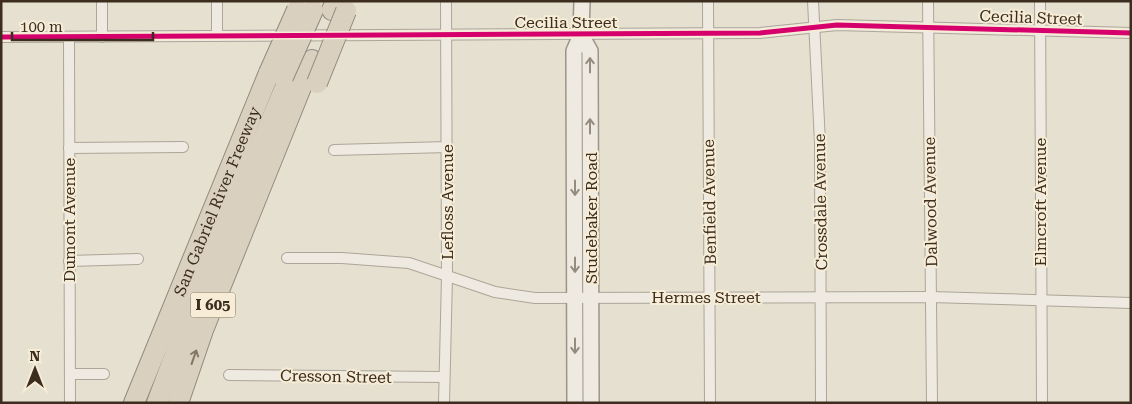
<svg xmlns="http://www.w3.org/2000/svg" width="1132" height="404" font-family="'Roboto Serif',serif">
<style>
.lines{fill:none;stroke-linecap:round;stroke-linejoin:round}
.street-casing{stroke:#aca598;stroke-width:12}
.secondary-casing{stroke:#9b9488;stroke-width:18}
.highway-casing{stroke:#918a7f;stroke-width:22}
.street{stroke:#eeeae1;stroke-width:10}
.secondary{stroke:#eeeae1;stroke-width:15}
.highway{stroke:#dad0c0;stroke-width:20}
.highway-bridge-casing{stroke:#918a7f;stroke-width:22;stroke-linecap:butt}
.highway-bridge{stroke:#dad0c0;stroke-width:20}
.cycleway-casing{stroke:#f7edd6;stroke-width:8}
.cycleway{stroke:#d6006c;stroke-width:5}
.oneway{stroke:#958c80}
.oneway2{stroke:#837667}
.labels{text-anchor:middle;stroke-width:4;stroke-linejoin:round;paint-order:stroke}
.shield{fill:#f7edd6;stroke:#746756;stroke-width:1}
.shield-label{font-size:15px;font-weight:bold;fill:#3c2d1f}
.street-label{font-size:16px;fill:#3c2d1f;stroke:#f7edd6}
</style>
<rect width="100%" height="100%" fill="#e6e0d0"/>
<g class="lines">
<defs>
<g id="street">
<polyline points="102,1 102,37"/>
<polyline points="217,1 217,36"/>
<polyline points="708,1 710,403"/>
<polyline points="813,1 820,143 821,403"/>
<polyline points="928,1 932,403"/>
<polyline points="1040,1 1042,403"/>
<polyline points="1,37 760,33 837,25 1131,33"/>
<polyline points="69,37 70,403"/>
<polyline points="69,148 183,147"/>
<polyline points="334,150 448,147"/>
<polyline points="287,258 342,258 409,263 495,292 535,298 931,297 1131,303"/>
<polyline points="69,261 138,259"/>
<polyline points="70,374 104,374"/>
<polyline points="229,375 443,377"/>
<polyline points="444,403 447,276 446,1"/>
</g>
<g id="secondary">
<polyline points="581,35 590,51 591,403"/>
<polyline points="575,403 574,51 581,35 582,1"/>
</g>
<g id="highway">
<polyline points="332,10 336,1"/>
<path id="s1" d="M134 403 269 73"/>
<polyline points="157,403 202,283 296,62"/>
<polyline points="178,403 203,330 312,60"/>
</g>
</defs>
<use href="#street" class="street-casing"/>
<use href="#secondary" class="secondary-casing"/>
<use href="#highway" class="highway-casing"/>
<use href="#street" class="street"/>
<use href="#secondary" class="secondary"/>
<use href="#highway" class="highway"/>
<defs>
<g id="highway-bridge">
<polyline points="269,73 297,10"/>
<polyline points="283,77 313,10"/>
<polyline points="317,83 346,11"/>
</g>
</defs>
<use href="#highway-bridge" class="highway-bridge-casing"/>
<use href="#highway-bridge" class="highway-bridge"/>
<defs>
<polyline id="cycleway" points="1,37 760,33 837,25 1131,33"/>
</defs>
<use href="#cycleway" class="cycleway-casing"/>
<use href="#cycleway" class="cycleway"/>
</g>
<defs><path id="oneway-shaft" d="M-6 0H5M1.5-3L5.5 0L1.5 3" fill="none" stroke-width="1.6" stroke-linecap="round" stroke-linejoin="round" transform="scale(1.25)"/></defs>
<g class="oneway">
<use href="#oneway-shaft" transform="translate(590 65) rotate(-90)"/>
<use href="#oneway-shaft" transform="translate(590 126) rotate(-90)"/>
<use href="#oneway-shaft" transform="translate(575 188) rotate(90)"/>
<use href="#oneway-shaft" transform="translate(575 265) rotate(90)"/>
<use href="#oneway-shaft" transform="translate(575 346) rotate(90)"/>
</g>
<use class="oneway2" href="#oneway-shaft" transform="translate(194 357) rotate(-71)"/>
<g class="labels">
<rect class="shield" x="190.5" y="292.5" width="45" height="25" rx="4"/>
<g class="shield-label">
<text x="213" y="310">I 605</text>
</g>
<g class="street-label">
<text transform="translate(1031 17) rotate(2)" y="6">Cecilia Street</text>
<text x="566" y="28">Cecilia Street</text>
<text dy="6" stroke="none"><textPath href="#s1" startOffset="218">San Gabriel River Freeway</textPath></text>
<text transform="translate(447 202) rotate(-90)" y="6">Lefloss Avenue</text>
<text transform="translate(709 202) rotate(-91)" y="6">Benfield Avenue</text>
<text transform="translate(820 202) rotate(-91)" y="6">Crossdale Avenue</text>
<text transform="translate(930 202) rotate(-91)" y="6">Dalwood Avenue</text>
<text transform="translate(1040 202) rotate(-90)" y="6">Elmcroft Avenue</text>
<text transform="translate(591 218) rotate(-90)" y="6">Studebaker Road</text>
<text transform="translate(69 220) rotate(-90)" y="6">Dumont Avenue</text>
<text x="706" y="303">Hermes Street</text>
<text transform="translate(336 376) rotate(1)" y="6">Cresson Street</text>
</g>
</g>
<rect width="1132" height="404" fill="none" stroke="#3c2d1f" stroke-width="5"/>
<g transform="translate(35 369)" stroke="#f7edd6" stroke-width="4" paint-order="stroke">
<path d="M0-4L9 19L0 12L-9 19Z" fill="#3c2d1f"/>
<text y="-8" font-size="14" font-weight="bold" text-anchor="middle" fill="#3c2d1f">N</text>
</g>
<path d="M12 32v8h141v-8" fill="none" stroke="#3c2d1f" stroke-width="2.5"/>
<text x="20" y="32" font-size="15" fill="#3c2d1f" stroke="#f7edd6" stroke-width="4" paint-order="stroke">100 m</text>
</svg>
